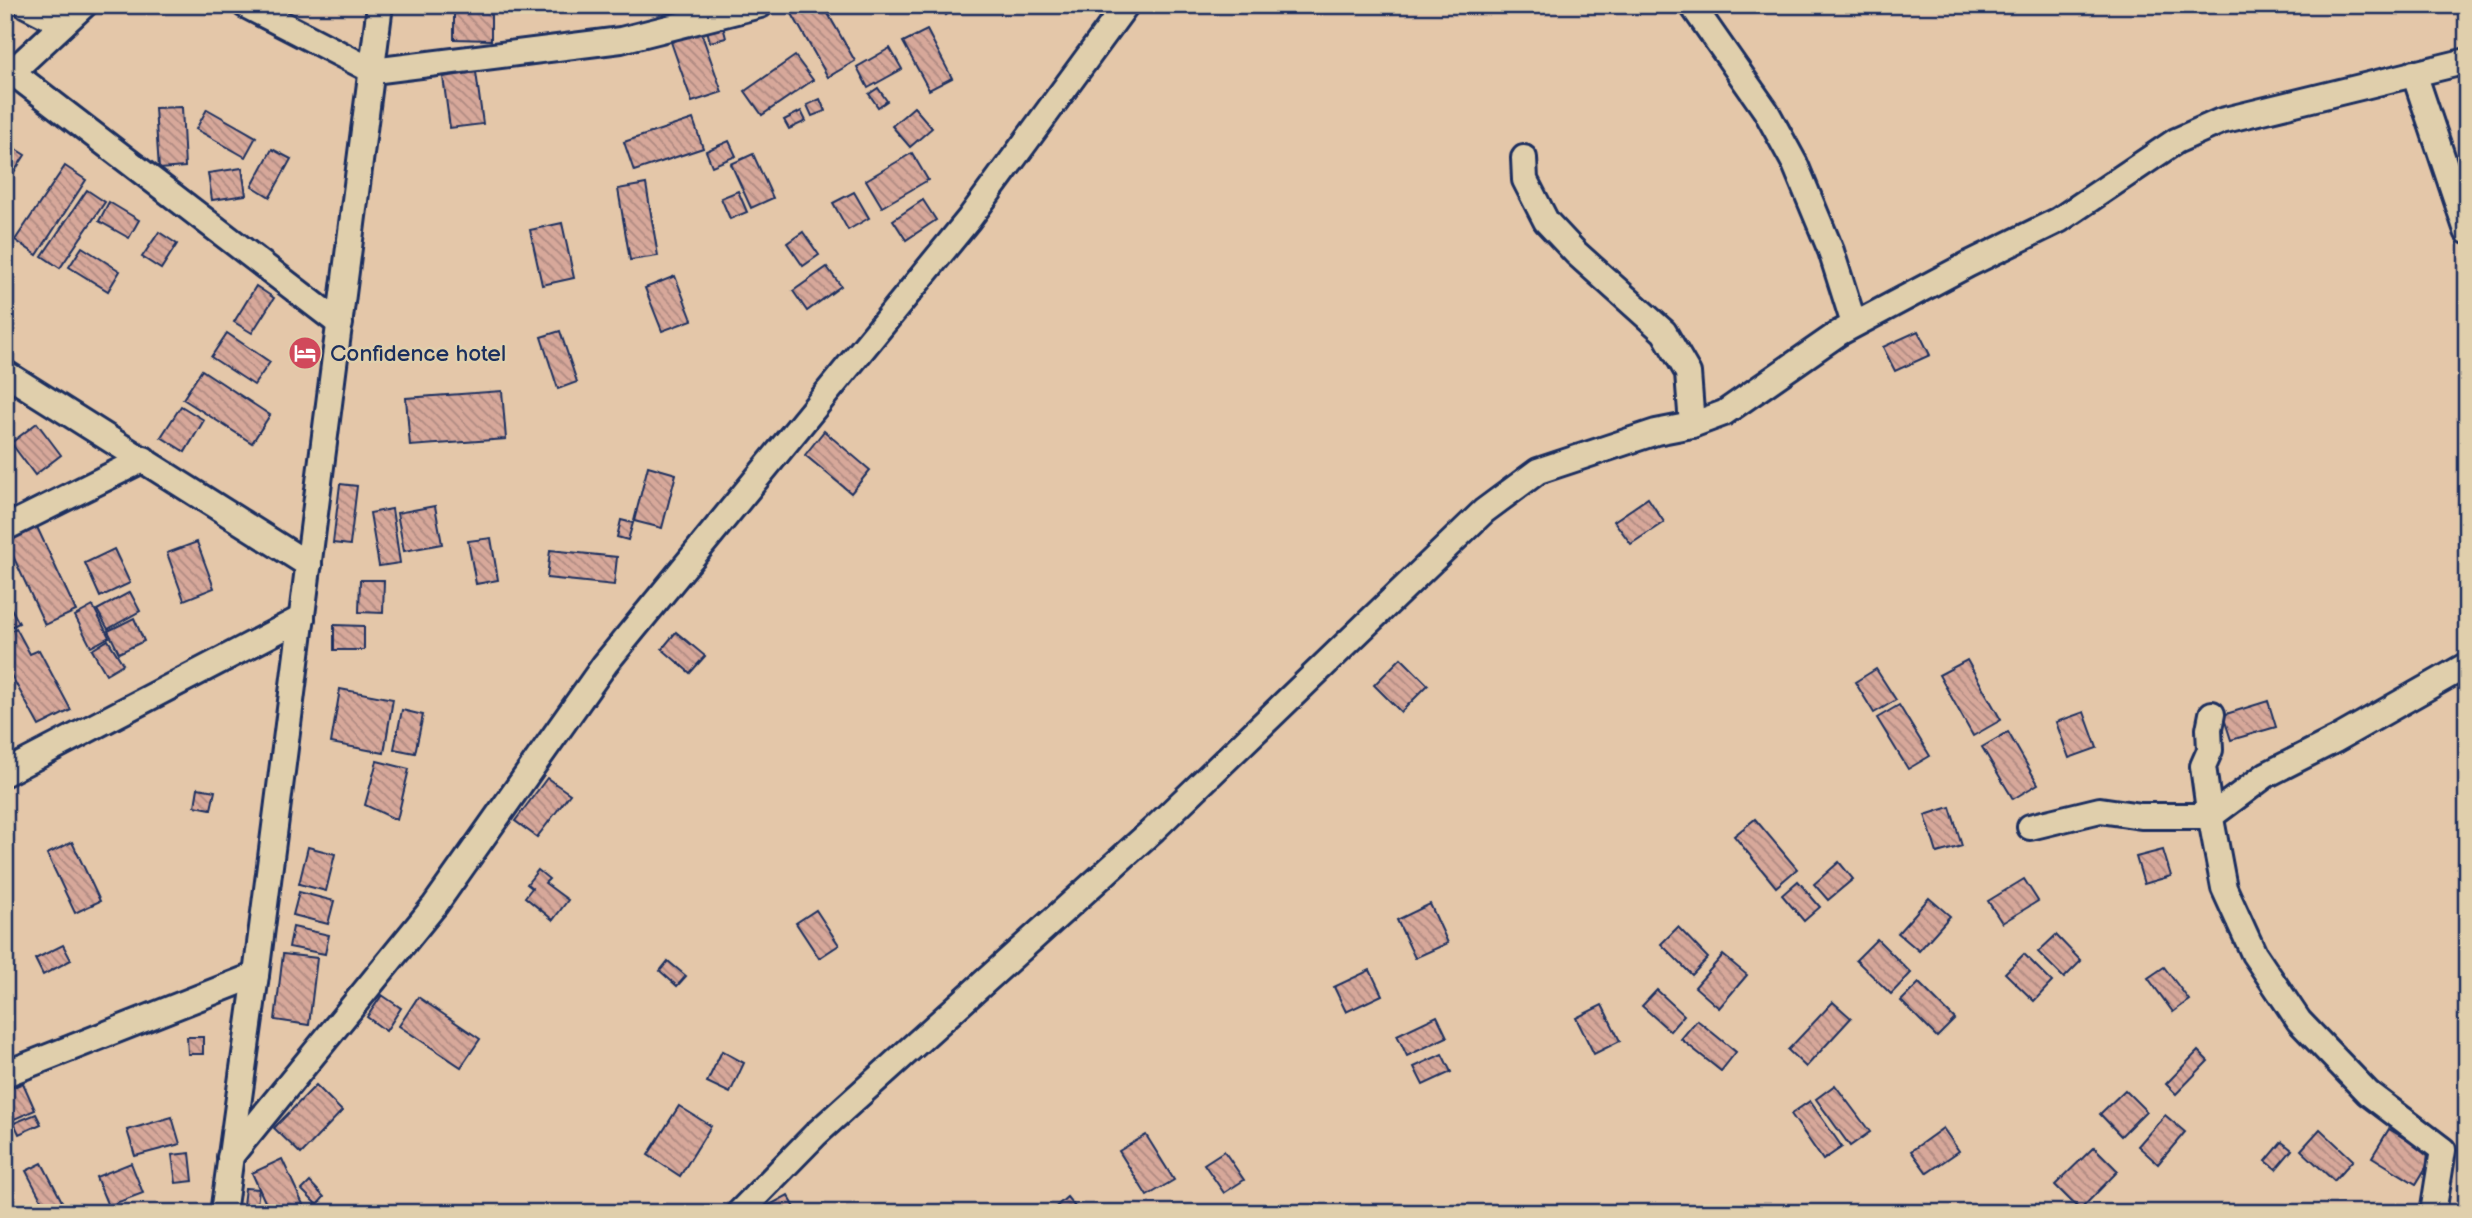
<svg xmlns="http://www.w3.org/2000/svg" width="2472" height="1218" font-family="'Balsamiq Sans',sans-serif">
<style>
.building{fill:url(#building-back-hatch);stroke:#1b2f5e;stroke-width:2}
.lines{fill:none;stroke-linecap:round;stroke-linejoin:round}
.minor-casing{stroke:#1b2f5e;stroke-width:30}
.minor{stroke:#e0cfac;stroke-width:24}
.labels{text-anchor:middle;stroke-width:5;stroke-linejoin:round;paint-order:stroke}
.poi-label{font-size:23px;fill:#1b2f5e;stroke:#e0cfac;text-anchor:start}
</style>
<defs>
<pattern id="building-back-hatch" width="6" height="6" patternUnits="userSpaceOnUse" patternTransform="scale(1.75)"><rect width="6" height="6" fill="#d7a89a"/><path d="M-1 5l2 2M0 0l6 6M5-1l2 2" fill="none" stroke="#ae8981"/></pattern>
</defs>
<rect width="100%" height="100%" fill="#e4c7a9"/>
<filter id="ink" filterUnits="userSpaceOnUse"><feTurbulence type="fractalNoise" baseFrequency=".0143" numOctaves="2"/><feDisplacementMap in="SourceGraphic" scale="14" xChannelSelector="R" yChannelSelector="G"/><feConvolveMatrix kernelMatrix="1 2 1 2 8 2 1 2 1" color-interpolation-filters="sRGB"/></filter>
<g filter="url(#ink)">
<g class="building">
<polygon points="454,5 491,5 491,40 454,39"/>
<polygon points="803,5 823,5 855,61 828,77 791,12"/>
<polygon points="939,5 960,5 946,15"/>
<polygon points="722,22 726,38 710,42 706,26"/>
<polygon points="927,30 952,78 929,90 903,42"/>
<polygon points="701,32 722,92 692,102 671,42"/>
<polygon points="890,48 902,69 868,88 857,67"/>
<polygon points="795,56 813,80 762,115 745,91"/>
<polygon points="476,72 483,124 450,128 443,77"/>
<polygon points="878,88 887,101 878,107 869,94"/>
<polygon points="820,99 825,111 812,116 807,105"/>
<polygon points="182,107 185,167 159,169 155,108"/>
<polygon points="914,107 932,128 910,147 892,126"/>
<polygon points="207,109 256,137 245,157 196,129"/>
<polygon points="801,111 806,121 789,129 784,120"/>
<polygon points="693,119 703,148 634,171 624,142"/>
<polygon points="729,141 736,156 712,166 706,151"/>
<polygon points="6,143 25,155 5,186 5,144"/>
<polygon points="272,149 291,159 270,197 252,186"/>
<polygon points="912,153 928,180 882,207 866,180"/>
<polygon points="753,154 773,198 751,208 731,164"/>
<polygon points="65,166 86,180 37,255 15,240"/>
<polygon points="242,168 246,195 212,200 208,173"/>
<polygon points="646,184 658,256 630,260 618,189"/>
<polygon points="87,190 105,202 60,268 42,256"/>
<polygon points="738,191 747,212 730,219 721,198"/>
<polygon points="854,192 869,218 848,230 833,203"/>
<polygon points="923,200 936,220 906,240 893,220"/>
<polygon points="109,202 139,220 129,238 99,221"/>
<polygon points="562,223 574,278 542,285 530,230"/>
<polygon points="159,232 177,244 161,269 142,257"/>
<polygon points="803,232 819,255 803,266 787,243"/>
<polygon points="82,247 120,271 108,291 69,267"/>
<polygon points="827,267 841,286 807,311 793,291"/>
<polygon points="675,276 692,320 662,331 645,288"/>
<polygon points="256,286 274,298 252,333 234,322"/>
<polygon points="560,331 577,382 558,389 541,337"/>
<polygon points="1918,331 1930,355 1895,371 1883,347"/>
<polygon points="227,333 270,362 254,385 211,357"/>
<polygon points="202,370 270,415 252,443 183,399"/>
<polygon points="502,391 506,439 410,446 406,398"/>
<polygon points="181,406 204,420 185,452 161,437"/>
<polygon points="37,423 61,455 35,475 11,443"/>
<polygon points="824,431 870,470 851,493 805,455"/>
<polygon points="648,466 676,474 662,528 634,521"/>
<polygon points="340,484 357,486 350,545 333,543"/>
<polygon points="1648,498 1664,522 1631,544 1614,521"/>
<polygon points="435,506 442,544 404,551 397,513"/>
<polygon points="392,509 400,563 379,566 370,513"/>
<polygon points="621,520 633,523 628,540 617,537"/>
<polygon points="37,527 76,611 45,625 6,541"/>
<polygon points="491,538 498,580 476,584 468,541"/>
<polygon points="197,542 214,588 184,600 167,553"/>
<polygon points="114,549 130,583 100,597 85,563"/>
<polygon points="550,550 617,557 614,585 547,578"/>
<polygon points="360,580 384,580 383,613 359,612"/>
<polygon points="130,592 140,611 108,629 97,610"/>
<polygon points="5,597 19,623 5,630"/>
<polygon points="93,606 109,637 91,647 75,616"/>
<polygon points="134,618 144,641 119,653 108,631"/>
<polygon points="334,625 364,626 364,650 334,650"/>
<polygon points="16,628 30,654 39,650 71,710 39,726 5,664 5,634"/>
<polygon points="676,632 705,656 690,673 662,649"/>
<polygon points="108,640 123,664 106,674 92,650"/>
<polygon points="1401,658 1428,685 1401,712 1374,685"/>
<polygon points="1967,660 2001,720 1973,736 1939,675"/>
<polygon points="1876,669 1896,700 1874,713 1855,682"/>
<polygon points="340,689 393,699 384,753 331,743"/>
<polygon points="2268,701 2276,727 2231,740 2223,715"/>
<polygon points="1899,705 1930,756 1908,769 1877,718"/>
<polygon points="402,710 423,715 415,753 394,749"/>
<polygon points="2084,712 2097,748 2069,758 2056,722"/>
<polygon points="2008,732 2038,784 2013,799 1982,747"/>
<polygon points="377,761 409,769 397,820 365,805"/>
<polygon points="547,778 570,794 537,837 515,821"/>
<polygon points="198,788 215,791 211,809 195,806"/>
<polygon points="1950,807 1962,846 1937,853 1925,815"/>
<polygon points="1755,819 1797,869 1776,887 1734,836"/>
<polygon points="72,842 100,901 75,913 47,854"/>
<polygon points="308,847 335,854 326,891 299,884"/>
<polygon points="2163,850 2171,876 2144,884 2136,857"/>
<polygon points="1839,862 1853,879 1828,900 1814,884"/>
<polygon points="538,870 549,879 545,883 568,900 553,920 525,897 532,888 527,884"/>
<polygon points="2024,879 2038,901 2002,923 1988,901"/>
<polygon points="1798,881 1820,907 1804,921 1782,895"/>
<polygon points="299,892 334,901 328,924 293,915"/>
<polygon points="1929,898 1950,916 1919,951 1898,933"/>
<polygon points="1430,904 1448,943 1415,958 1397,920"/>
<polygon points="816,910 839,945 819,958 796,923"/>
<polygon points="293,927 329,935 325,954 289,947"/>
<polygon points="1678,927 1708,958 1692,975 1661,944"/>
<polygon points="2056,935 2081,961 2064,978 2038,952"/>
<polygon points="1877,939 1911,973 1891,994 1856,960"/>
<polygon points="63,945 71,960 43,975 35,959"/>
<polygon points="283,954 317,958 309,1025 275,1020"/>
<polygon points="2024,954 2052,982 2034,1001 2005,973"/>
<polygon points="1723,955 1747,975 1719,1008 1695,987"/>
<polygon points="668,961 686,976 677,986 660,971"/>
<polygon points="2164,967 2189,1000 2173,1012 2148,978"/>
<polygon points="1370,970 1382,995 1346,1012 1334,987"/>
<polygon points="1919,983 1955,1019 1937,1037 1901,1001"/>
<polygon points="1657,990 1684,1015 1670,1031 1642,1006"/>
<polygon points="382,995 401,1008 386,1031 367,1017"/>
<polygon points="418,997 480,1039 461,1067 399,1026"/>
<polygon points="1833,1002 1851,1018 1806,1067 1788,1050"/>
<polygon points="1602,1005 1620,1041 1594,1054 1576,1018"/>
<polygon points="1437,1016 1447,1037 1407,1056 1397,1035"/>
<polygon points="1697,1020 1736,1052 1721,1071 1681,1039"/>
<polygon points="187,1037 203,1037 203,1054 188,1054"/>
<polygon points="722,1051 744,1063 730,1093 707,1082"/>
<polygon points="2198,1051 2208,1061 2176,1094 2166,1084"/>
<polygon points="1442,1054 1451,1072 1423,1085 1414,1067"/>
<polygon points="23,1083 35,1110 12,1120 5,1102 5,1091"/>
<polygon points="316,1085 342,1111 301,1154 274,1128"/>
<polygon points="1835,1085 1870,1132 1850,1146 1816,1099"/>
<polygon points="2125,1090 2146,1111 2121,1136 2100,1114"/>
<polygon points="1810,1101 1842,1147 1823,1160 1791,1114"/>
<polygon points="679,1106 711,1126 680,1176 648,1155"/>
<polygon points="36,1114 41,1124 19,1134 14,1123"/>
<polygon points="2165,1115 2185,1132 2158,1164 2138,1146"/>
<polygon points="172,1117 180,1144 135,1156 127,1130"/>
<polygon points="1943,1128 1959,1151 1927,1173 1911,1151"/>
<polygon points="2320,1129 2353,1160 2334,1181 2301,1150"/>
<polygon points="2389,1129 2433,1156 2416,1184 2372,1157"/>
<polygon points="1146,1135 1174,1180 1147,1196 1119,1151"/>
<polygon points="2282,1142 2292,1150 2276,1169 2266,1161"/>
<polygon points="2094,1147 2118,1171 2080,1210 2055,1185"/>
<polygon points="1224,1151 1244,1180 1224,1193 1204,1164"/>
<polygon points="190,1153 193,1181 176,1183 172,1155"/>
<polygon points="282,1159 307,1213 270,1213 252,1173"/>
<polygon points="42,1163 68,1213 48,1213 26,1171"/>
<polygon points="131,1163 143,1193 108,1206 96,1177"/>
<polygon points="310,1182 324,1197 317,1205 302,1190"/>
<polygon points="245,1188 259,1189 256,1213 242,1213"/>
<polygon points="788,1195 798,1213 772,1213 768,1206"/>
<polygon points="1067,1197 1080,1213 1050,1213 1050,1212"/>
</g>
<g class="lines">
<defs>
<g id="minor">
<polyline points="26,5 63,24"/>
<polyline points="245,5 373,71 621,40 760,5"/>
<polyline points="1692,5 1766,111 1795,164 1831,251 1854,324"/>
<polyline points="12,72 340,324"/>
<polyline points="2414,73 2467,231"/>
<polyline points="5,74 12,72 84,5"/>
<polyline points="1524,158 1525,180 1546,221 1576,253 1664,332 1688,373 1692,425"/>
<polyline points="5,373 309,565"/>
<polyline points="5,528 144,459"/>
<polyline points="2212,714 2209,729 2210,750 2203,766 2208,803 2224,888 2254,954 2299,1021 2368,1093 2443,1150 2433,1213"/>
<polyline points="5,773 302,618"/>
<polyline points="2030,827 2100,810 2141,816 2211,816 2266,775 2335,740 2467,665"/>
<polyline points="5,1074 256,975"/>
<polyline points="230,1157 435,905 605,664 969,219 1126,5"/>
<polyline points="223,1213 256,975 380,5"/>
<polyline points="739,1213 816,1134 1154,829 1484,511 1538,471 1656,432 1692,425 1724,413 1839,333 1969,264 2059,220 2176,141 2221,121 2467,61"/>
</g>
</defs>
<use href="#minor" class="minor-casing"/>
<use href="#minor" class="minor"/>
</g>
</g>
<defs>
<symbol id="hotel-disc" viewBox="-11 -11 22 22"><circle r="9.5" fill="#d1495b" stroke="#e0cfac"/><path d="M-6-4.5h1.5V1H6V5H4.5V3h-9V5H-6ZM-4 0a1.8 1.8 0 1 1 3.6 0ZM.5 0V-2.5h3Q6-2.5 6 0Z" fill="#fff"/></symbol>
</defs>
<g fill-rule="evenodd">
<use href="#hotel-disc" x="286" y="334" width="38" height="38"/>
</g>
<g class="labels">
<g class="poi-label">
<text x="330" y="361">Confidence hotel</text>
</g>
</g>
<rect width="2472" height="1218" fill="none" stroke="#e0cfac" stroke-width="28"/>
<rect x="14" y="14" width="2444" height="1190" fill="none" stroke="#1b2f5e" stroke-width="2.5" filter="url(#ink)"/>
</svg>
